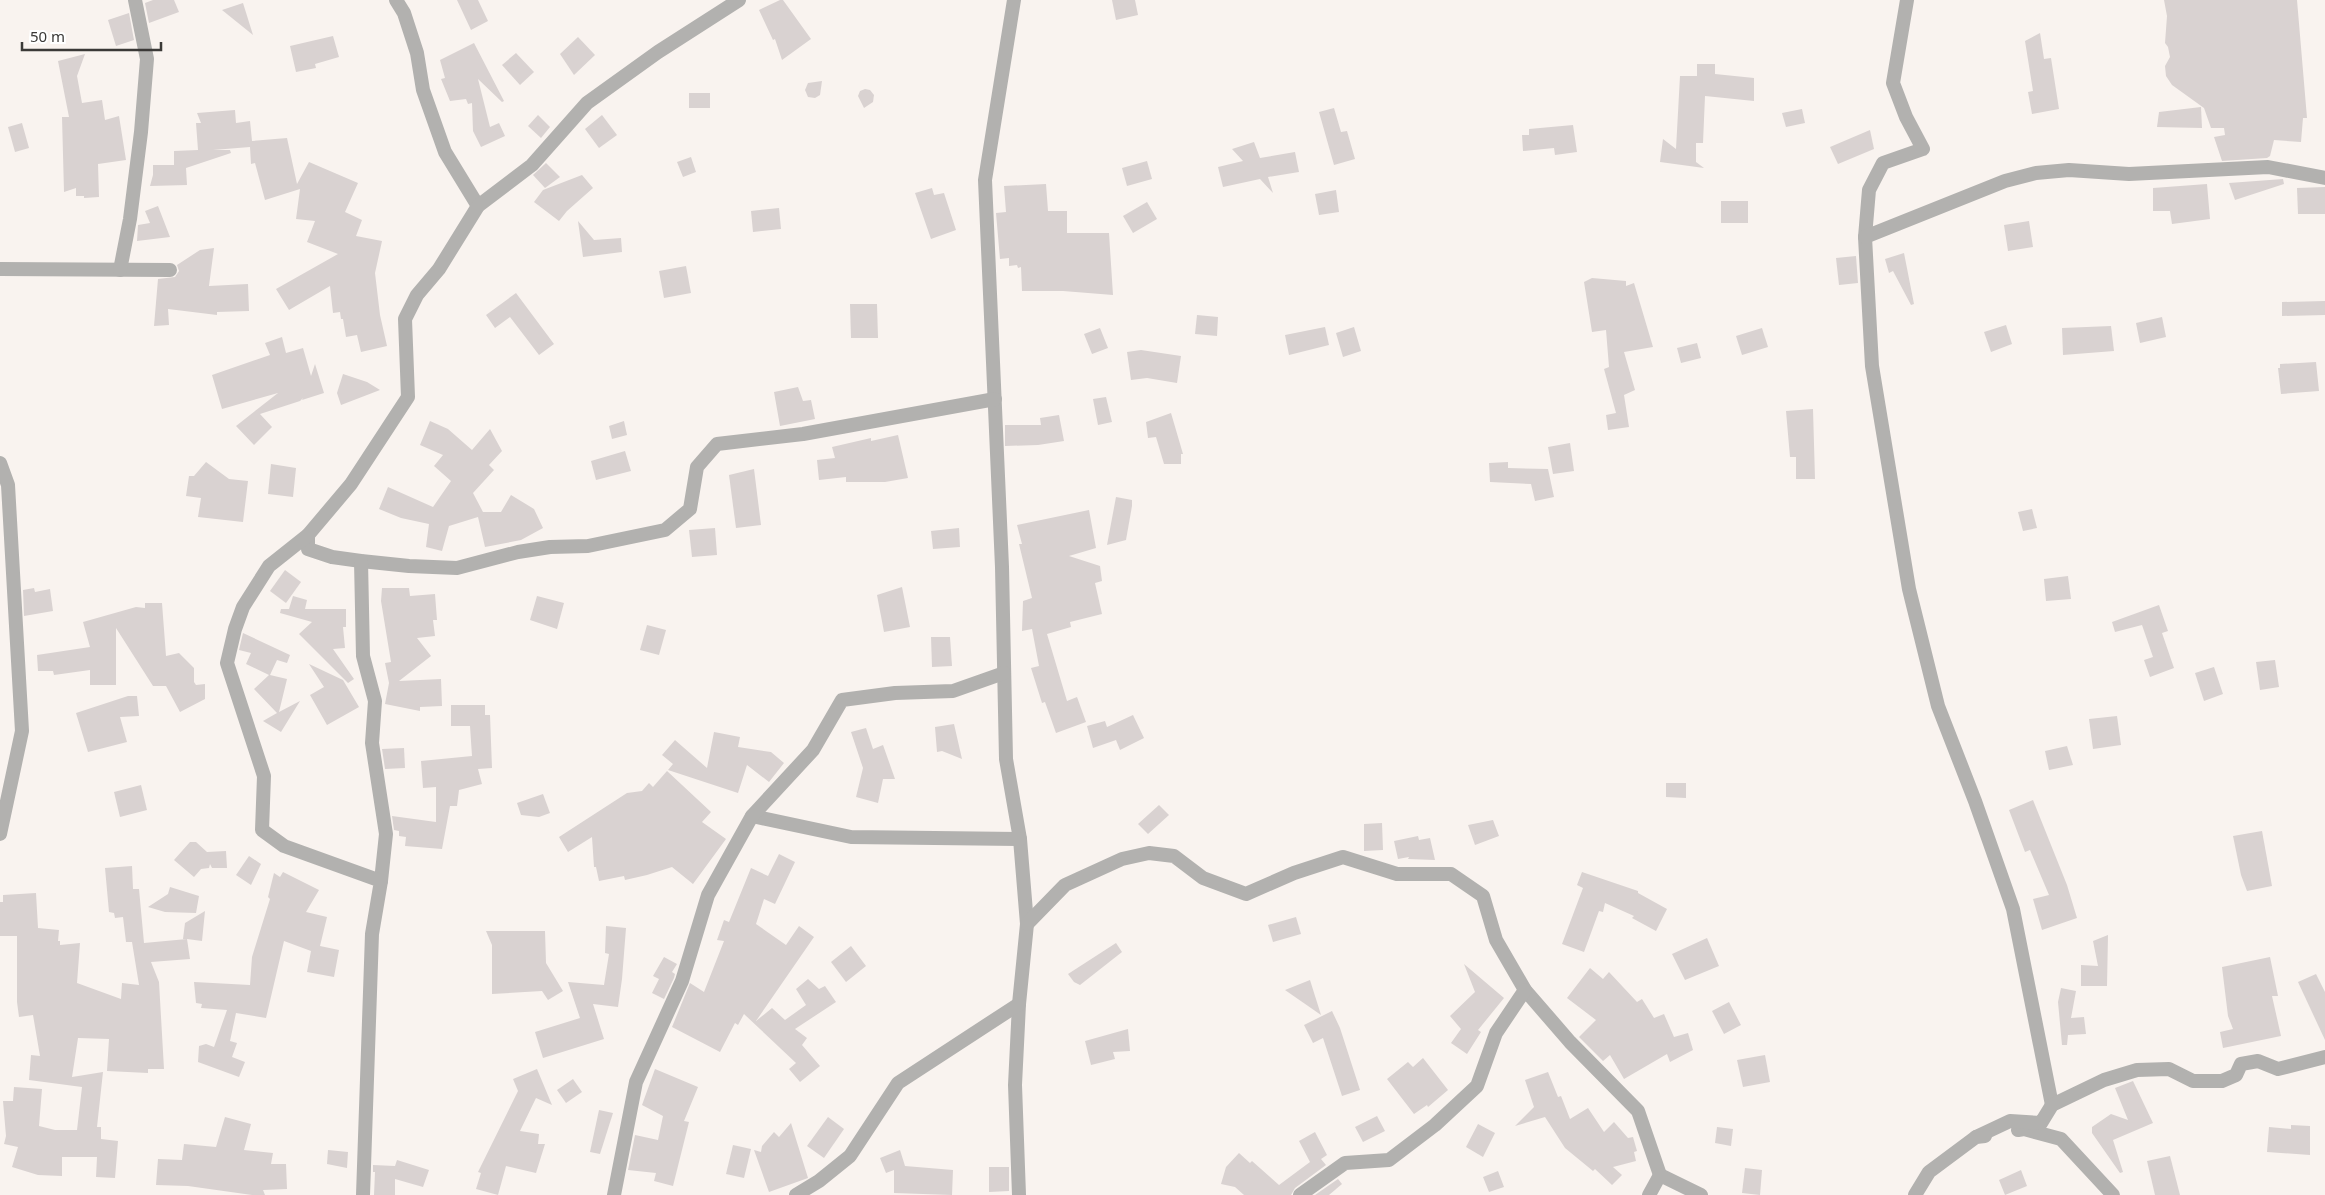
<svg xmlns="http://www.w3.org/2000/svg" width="2325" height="1195" font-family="'Noto Sans',sans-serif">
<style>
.building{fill:#d9d2d1}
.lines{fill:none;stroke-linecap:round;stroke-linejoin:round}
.minor{stroke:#b2b1af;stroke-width:14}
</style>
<rect width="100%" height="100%" fill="#f9f3ef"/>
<g class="building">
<polygon points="153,0 174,0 179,12 149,23 145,3"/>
<polygon points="457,0 478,0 488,21 471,30"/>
<polygon points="780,0 783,0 811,39 782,60 775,39 773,40 759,10"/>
<polygon points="1112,0 1135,0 1138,15 1116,20"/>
<polygon points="2164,0 2297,0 2307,118 2303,118 2301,142 2274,140 2270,156 2267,158 2222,161 2214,137 2225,135 2224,128 2211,128 2204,108 2172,85 2166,76 2165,66 2170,57 2168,47 2165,43 2167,16"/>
<polygon points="243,3 253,35 222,10"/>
<polygon points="129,13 134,40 116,46 108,20"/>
<polygon points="2040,33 2044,59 2051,58 2059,109 2032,114 2028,92 2033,91 2025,41"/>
<polygon points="333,36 339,57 315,64 316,68 296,72 290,46"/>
<polygon points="578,37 595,55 574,75 560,54"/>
<polygon points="474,43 504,101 502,102 478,79 490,127 499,123 505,136 481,147 473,131 472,103 468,104 466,99 450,101 441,79 445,78 440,60"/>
<polygon points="516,53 534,72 520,85 502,65"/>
<polygon points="85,54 77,76 82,103 102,100 105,120 119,116 126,160 98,164 99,197 84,198 84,196 76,196 76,188 64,192 62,117 69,117 58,61"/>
<polygon points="1697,64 1715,64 1715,74 1754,78 1754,101 1705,96 1703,143 1696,143 1696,162 1704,168 1660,162 1663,139 1676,149 1680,76 1697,76"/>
<polygon points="822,81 820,95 815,98 808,97 805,90 808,83"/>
<polygon points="865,89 870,90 874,95 873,102 864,108 858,96 860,91"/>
<rect x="689" y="93" width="21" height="15"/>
<polygon points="2201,107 2202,128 2157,127 2159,112"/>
<polygon points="1334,108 1341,132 1347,131 1355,159 1334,165 1319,112"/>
<polygon points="1802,109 1805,123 1786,127 1782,113"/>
<polygon points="235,110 236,123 250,121 252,141 287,138 297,184 309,162 358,183 345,212 362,220 356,236 382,241 375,273 380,315 387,346 361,352 357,335 346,337 343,319 341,319 340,312 333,313 330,286 289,310 276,289 338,254 307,242 315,221 296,219 300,189 265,200 255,163 251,164 250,147 213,150 230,150 231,153 186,168 187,185 150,186 153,175 153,165 174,165 174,151 198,150 196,123 201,123 197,113"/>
<polygon points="538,115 550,127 541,138 528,126"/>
<polygon points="602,115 617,135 599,148 585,129"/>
<polygon points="22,123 29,148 15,152 8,127"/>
<polygon points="1573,125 1577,152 1555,155 1554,148 1523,151 1522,135 1529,135 1529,129"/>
<polygon points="1870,130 1874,149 1838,164 1830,147"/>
<polygon points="1254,142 1260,158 1295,152 1299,172 1268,177 1273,193 1260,179 1223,187 1218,167 1243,161 1232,149"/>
<polygon points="691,157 696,172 683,177 677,162"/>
<polygon points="1147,161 1152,179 1127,186 1122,168"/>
<polygon points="546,163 560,177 545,188 533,175"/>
<polygon points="582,175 593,188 567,211 559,221 534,202 543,190"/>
<polygon points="2283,179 2284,184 2235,200 2229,183"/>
<polygon points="1046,184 1048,211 1067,211 1067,233 1109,233 1113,295 1063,291 1022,291 1021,267 1018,268 1017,265 1009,266 1009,258 1000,259 996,213 1006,212 1004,186"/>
<polygon points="2207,184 2210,219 2172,224 2170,211 2153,211 2153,188"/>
<polygon points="2325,187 2325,214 2298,214 2297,188"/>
<polygon points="932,188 934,195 944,193 956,230 931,239 915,193"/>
<polygon points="1336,190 1339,212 1319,215 1315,194"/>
<rect x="1721" y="201" width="27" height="22"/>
<polygon points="1147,202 1157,219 1133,233 1123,216"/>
<polygon points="158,206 170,237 137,241 138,225 150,223 145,211"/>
<polygon points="779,208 781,229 753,232 751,211"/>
<polygon points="578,221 594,240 621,238 622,252 583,257"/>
<polygon points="2029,221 2033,247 2008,251 2004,225"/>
<polygon points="214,248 209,286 248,284 249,311 217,312 217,315 168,309 169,325 154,326 158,279 175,277 179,271 177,265 200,250"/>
<polygon points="1904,253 1914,304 1911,305 1893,271 1889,273 1885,259"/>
<polygon points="1856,256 1858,283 1839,285 1836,258"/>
<polygon points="686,266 691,293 664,298 659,271"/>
<polygon points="1592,278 1626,281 1626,286 1634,283 1653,347 1624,352 1635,390 1624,395 1629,427 1608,430 1606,415 1616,413 1604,369 1609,367 1606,330 1592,332 1584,282"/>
<polygon points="516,293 554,344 539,355 510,317 495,328 486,315"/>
<polygon points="2325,301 2325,315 2282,316 2282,302"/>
<polygon points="850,304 877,304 878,338 851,338"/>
<polygon points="1197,315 1218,317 1217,336 1195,334"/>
<polygon points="2162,317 2166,337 2140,343 2136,323"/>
<polygon points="2006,325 2012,344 1991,352 1984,332"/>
<polygon points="2111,326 2114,351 2063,355 2062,328"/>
<polygon points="1325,327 1329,345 1289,355 1285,335"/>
<polygon points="1354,327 1361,351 1343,357 1336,333"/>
<polygon points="1100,328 1108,348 1092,354 1084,334"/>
<polygon points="1762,328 1768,347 1742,355 1736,336"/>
<polygon points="282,337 286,353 303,348 311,376 315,364 324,393 302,400 303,398 300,401 260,414 272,427 254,445 236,426 278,393 222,409 212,375 270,355 265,343"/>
<polygon points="1697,343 1701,358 1681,363 1677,348"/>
<polygon points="1141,350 1181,356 1177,383 1147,378 1131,380 1127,352"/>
<polygon points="2316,362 2319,391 2281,394 2278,368 2280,368 2280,364"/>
<polygon points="343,374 367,382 380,390 341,405 337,393"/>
<polygon points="798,387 803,401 811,400 815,419 780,426 774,392"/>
<polygon points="1106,397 1112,422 1098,425 1093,399"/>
<polygon points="1813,409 1815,479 1796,479 1796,457 1790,457 1786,411"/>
<polygon points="1171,413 1183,454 1181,454 1181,464 1164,464 1156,437 1148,438 1146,422"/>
<polygon points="1059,415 1064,441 1038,445 1005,446 1005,425 1041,425 1040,418"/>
<polygon points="430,421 448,429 472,450 490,429 502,451 489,465 494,470 473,493 483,512 501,512 511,495 534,509 543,528 521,540 485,547 478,517 449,526 442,551 426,547 429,524 401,518 379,509 388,487 433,507 451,481 434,466 443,455 420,445"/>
<polygon points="624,421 627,435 612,439 609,426"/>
<polygon points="898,435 908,478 885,482 846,482 846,477 819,480 817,460 835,458 832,447 871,438 871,441"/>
<polygon points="1570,443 1574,471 1553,474 1548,447"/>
<polygon points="625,451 631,471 596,480 591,461"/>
<polygon points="206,462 229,479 248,481 243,522 198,517 201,498 186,496 189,476 194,476"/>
<polygon points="1508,462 1508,468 1548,469 1554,497 1535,501 1531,484 1490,482 1489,463"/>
<polygon points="271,464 296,468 293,497 268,494"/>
<polygon points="754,469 761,525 736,528 729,475"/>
<polygon points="1116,497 1132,500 1132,506 1126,540 1107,545"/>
<polygon points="2032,509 2037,528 2023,531 2018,512"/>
<polygon points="1089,510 1096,548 1069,556 1100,566 1102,581 1095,583 1102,614 1070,622 1071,627 1047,634 1067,701 1077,697 1086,722 1056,733 1045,702 1042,703 1031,668 1039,666 1032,629 1022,631 1023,601 1032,598 1019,544 1022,544 1017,525"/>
<polygon points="715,528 717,555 692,557 689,530"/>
<polygon points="959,528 960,547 933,549 931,531"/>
<polygon points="285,570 301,582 286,603 270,591"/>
<polygon points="2068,576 2071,599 2046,601 2044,579"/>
<polygon points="902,587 910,627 884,632 877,595"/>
<polygon points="34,588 35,592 50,589 53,611 24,616 23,590"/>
<polygon points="382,588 409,588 410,596 435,594 437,620 433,620 435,636 417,638 431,656 399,681 441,679 442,706 420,707 420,711 385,704 389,683 385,663 391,662 381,601"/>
<polygon points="293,596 307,600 305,609 346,609 346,627 343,627 345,648 333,649 354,679 348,683 299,634 312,622 280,613 281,609 289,609"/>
<polygon points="537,596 564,603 557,629 530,620"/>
<polygon points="145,603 162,603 166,656 179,653 194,668 194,682 196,685 205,684 205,699 180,712 166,686 153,686 116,628 116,685 90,685 90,670 54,675 53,671 38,671 37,655 90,647 83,622 136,607 145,608"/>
<polygon points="2159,605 2168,631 2162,633 2174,668 2150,677 2144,660 2153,657 2142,625 2115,632 2112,622"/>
<polygon points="647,625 666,630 659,655 640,650"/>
<polygon points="243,633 290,655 287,663 277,660 270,675 287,679 279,712 300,701 281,732 263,721 277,713 254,689 269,675 246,664 251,653 239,650"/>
<polygon points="931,637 950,637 952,666 932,667"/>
<polygon points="2275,660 2279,687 2260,690 2256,662"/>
<polygon points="309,664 343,680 359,707 327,725 310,695 324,687"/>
<polygon points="2214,667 2223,694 2204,701 2195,673"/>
<polygon points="128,696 137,696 139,716 120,717 127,742 88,752 76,713"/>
<polygon points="451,705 485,705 485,715 490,715 492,768 478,769 482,784 459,790 457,806 450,806 442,849 405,846 406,837 399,836 399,831 394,830 392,816 436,822 436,787 423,788 421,761 472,756 470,726 451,726"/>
<polygon points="1133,715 1144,738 1120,750 1116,740 1093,748 1087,726 1105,721 1107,727"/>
<polygon points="2117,716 2121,745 2093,749 2089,719"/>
<polygon points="954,724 962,759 942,751 937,752 935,727"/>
<polygon points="866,728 873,749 883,745 895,779 883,779 878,803 856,797 863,768 851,732"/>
<polygon points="714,732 740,737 738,747 771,752 784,763 769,782 747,765 738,793 668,770 673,764 662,755 675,740 707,768"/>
<polygon points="2067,746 2073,765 2049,770 2045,751"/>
<polygon points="404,748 405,768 385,769 382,749"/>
<polygon points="667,771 711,812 702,822 726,839 693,884 672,867 647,875 625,880 624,876 599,881 596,867 594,867 592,837 568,852 559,837 627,793 642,791 649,783 653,787"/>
<polygon points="1666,783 1686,783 1686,798 1666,797"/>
<polygon points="141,785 147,810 120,817 114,792"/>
<polygon points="543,794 550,813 539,817 521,815 517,803"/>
<polygon points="2033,800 2067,885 2077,918 2042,930 2033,899 2049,895 2030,850 2025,852 2009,810"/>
<polygon points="1159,805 1169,815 1148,834 1138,824"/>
<polygon points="1493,820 1499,836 1475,845 1468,825"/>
<polygon points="1382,823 1383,850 1364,851 1364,824"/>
<polygon points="2262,831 2272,886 2247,891 2241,875 2233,836"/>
<polygon points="1418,836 1419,840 1430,838 1435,860 1408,859 1409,857 1398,859 1394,841"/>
<polygon points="190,842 196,842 207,852 226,851 227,868 212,868 210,864 209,868 201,869 194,877 174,860"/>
<polygon points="779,854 795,862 775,904 764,899 756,924 786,945 799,926 814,937 756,1021 772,1008 785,1020 806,1005 796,989 808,979 819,989 825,986 836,1002 795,1029 807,1038 802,1045 820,1066 800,1082 789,1069 796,1063 744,1014 738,1025 735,1023 720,1052 672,1027 690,983 704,992 724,941 717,940 724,920 729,922 751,868 768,876"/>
<polygon points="249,856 261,864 251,885 236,875"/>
<polygon points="132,866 133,889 139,889 144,943 187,939 183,939 185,923 205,911 202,941 187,939 190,959 151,962 159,982 164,1069 148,1069 148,1073 107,1071 109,1039 78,1038 72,1077 103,1072 97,1127 101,1127 101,1139 118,1141 115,1178 96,1177 97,1157 62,1157 62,1176 38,1175 12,1167 18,1147 4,1144 6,1136 3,1101 13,1101 14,1087 42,1089 39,1126 55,1130 77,1130 82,1087 29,1080 31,1055 40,1056 33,1015 19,1017 17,1002 17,936 0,936 0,902 3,902 3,895 36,893 38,928 59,930 58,941 60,941 60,945 80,943 77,983 121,999 122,983 139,985 132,942 126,942 123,917 115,918 114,913 109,912 105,868"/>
<polygon points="283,872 319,890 306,912 327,917 320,946 339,950 334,977 307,972 311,951 284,941 266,1018 236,1013 230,1041 237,1043 232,1057 245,1062 239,1077 198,1062 199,1046 206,1044 214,1047 227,1010 201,1008 202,1004 196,1003 194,982 250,985 252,957 270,899 268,897 274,873 280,877"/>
<polygon points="1582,872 1638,891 1638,893 1667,909 1656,931 1632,918 1634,916 1605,903 1603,912 1599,911 1584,952 1562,944 1583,888 1577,885"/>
<polygon points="170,887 199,896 196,913 165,912 148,907 168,894"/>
<polygon points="1296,917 1301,934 1273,942 1268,925"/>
<polygon points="606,926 626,928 622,979 618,1007 593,1004 604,1039 543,1058 535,1032 580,1018 568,982 604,985 609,954 605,953"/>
<polygon points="486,931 545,931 546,963 563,991 548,1000 542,991 492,994 492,945"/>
<polygon points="2108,935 2107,986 2081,986 2081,965 2098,966 2093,941"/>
<polygon points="1707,938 1719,966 1685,980 1672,954"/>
<polygon points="1116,943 1122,952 1080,985 1074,982 1068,974"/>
<polygon points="851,946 866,966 846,982 831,962"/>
<polygon points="664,957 677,964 672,972 675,974 674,978 664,999 652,993 659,979 653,976"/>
<polygon points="2270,957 2278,996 2272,996 2281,1036 2223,1048 2220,1032 2233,1029 2228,1016 2222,967"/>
<polygon points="1464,964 1504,998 1478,1030 1481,1032 1467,1054 1451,1043 1461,1029 1450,1016 1475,992"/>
<polygon points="1590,968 1603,979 1609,972 1637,1002 1642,999 1654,1018 1664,1014 1674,1037 1688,1033 1693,1050 1670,1062 1667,1054 1624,1079 1610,1055 1603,1061 1579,1037 1596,1020 1567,998"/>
<polygon points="2316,974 2325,992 2325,1040 2298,982"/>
<polygon points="1310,980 1321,1015 1285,990"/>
<polygon points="2061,988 2076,991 2071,1018 2084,1017 2086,1034 2068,1035 2067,1045 2062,1045 2058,1002"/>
<polygon points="1729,1002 1741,1025 1724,1034 1712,1011"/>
<polygon points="1332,1011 1340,1028 1360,1090 1342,1096 1323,1038 1313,1043 1304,1025"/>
<polygon points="1128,1029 1130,1051 1113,1052 1115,1059 1091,1065 1085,1041"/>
<polygon points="1765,1055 1770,1082 1743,1087 1737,1060"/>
<polygon points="1423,1058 1448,1090 1428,1107 1427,1105 1414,1114 1387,1079 1408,1062 1413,1067"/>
<polygon points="537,1069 552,1105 536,1098 520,1131 539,1134 538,1144 545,1144 536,1173 506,1166 498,1195 476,1189 481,1173 478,1172 518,1091 513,1079"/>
<polygon points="655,1069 698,1087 684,1121 689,1122 673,1186 654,1181 656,1173 628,1170 635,1135 658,1140 663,1116 642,1105"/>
<polygon points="1548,1072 1558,1097 1561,1096 1570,1119 1588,1108 1604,1132 1614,1122 1628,1138 1633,1137 1637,1151 1634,1152 1636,1161 1613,1167 1622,1175 1612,1185 1595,1169 1593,1171 1565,1148 1545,1117 1515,1126 1534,1107 1525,1080"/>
<polygon points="573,1079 582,1092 566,1103 557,1090"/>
<polygon points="2133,1081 2153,1123 2113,1140 2123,1172 2120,1173 2092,1133 2092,1127 2111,1114 2128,1120 2115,1088"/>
<polygon points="599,1110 613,1113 600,1154 590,1152"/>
<polygon points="1377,1116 1385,1131 1363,1142 1355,1127"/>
<polygon points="225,1117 251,1124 244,1150 273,1153 271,1164 286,1164 287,1189 263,1190 265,1195 252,1195 188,1186 156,1185 158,1159 182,1160 184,1144 216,1147"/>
<polygon points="828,1117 844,1129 824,1158 807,1146"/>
<polygon points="791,1123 808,1178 769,1192 754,1150 761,1152 762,1146 774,1132 779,1137"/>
<polygon points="1478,1124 1495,1133 1483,1157 1466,1147"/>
<polygon points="2291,1125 2310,1126 2310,1155 2267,1152 2269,1127 2291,1129"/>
<polygon points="1717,1127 1733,1129 1731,1146 1715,1143"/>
<polygon points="1315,1132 1327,1155 1321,1159 1326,1165 1295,1188 1291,1195 1244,1195 1235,1187 1221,1184 1226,1167 1239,1153 1250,1163 1252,1161 1279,1185 1310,1162 1299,1141"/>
<polygon points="733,1145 751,1149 744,1178 726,1174"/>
<polygon points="328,1150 348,1152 347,1168 327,1164"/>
<polygon points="900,1150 905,1166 953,1170 952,1195 894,1193 894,1170 886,1173 880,1158"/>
<polygon points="2170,1156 2180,1195 2155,1195 2147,1161"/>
<polygon points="397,1160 429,1170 423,1187 395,1179 395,1195 374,1195 375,1172 373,1172 373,1165 395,1166"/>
<polygon points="989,1167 1009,1167 1009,1191 989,1192"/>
<polygon points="1745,1168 1762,1170 1760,1195 1742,1193"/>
<polygon points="2021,1170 2027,1186 2005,1195 1999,1180"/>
<polygon points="1498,1171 1504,1187 1489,1192 1483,1177"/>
<polygon points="1338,1179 1342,1184 1329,1195 1315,1195"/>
</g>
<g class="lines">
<g class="minor">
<polyline points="396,0 404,13 417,53 423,90 445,152 478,206"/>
<polyline points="1014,0 985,180 1002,567 1006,759 1020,839 1027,924 1019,1004 1015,1085 1019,1195"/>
<polyline points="1907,0 1893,83 1906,117 1923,149 1883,163 1869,190 1865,237 1872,366 1909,589 1938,706 1975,801 2013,909 2052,1105"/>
<polyline points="1865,237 2005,181 2036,173 2069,170 2129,174 2268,167 2325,178"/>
<polyline points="0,269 170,270"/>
<polyline points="120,270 130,219 141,132 147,59 135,0"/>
<polyline points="0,463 8,485 22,731 0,834"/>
<polyline points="308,535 308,549 332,557 361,561 409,566 457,568 518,552 550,547 588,546 665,530 690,509 697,467 717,444 803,434 995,399"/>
<polyline points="361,561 363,656 375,701 372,743 386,834 381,881"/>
<polyline points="752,816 851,837 1020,839"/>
<polyline points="1027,924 1065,885 1122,859 1149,853 1174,856 1203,878 1246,894 1294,873 1343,857 1397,874 1451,874 1483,896 1496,940 1525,990 1570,1042 1638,1111 1660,1175"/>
<polyline points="2018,1130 2024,1129 2061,1139 2113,1195"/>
<polyline points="1976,1137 2010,1121 2041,1123 2052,1105 2104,1080 2137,1070 2169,1069 2193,1081 2222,1081 2236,1075 2241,1064 2258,1061 2278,1069 2325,1057"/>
<polyline points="363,1195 372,934 381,881 284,846 262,830 264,776 227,663 235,629 243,607 269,566 308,535 351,484 408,397 405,319 417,295 439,269 478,206 532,165 587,103 658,52 739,0"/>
<polyline points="614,1195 636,1082 682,981 708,895 752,816 813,750 842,700 895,693 953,691 1004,673"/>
<polyline points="796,1195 819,1181 850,1156 898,1083 1019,1004"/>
<polyline points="1300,1195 1345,1163 1389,1160 1435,1125 1477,1086 1496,1033 1525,990"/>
<polyline points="1649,1195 1660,1175 1701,1195"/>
<polyline points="1915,1195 1929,1172 1976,1137 1985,1136"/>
</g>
</g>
<path d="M22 42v8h139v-8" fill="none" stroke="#3b3937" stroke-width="2.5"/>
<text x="30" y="42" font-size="15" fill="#3b3937" stroke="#ffffff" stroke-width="4" paint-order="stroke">50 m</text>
</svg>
